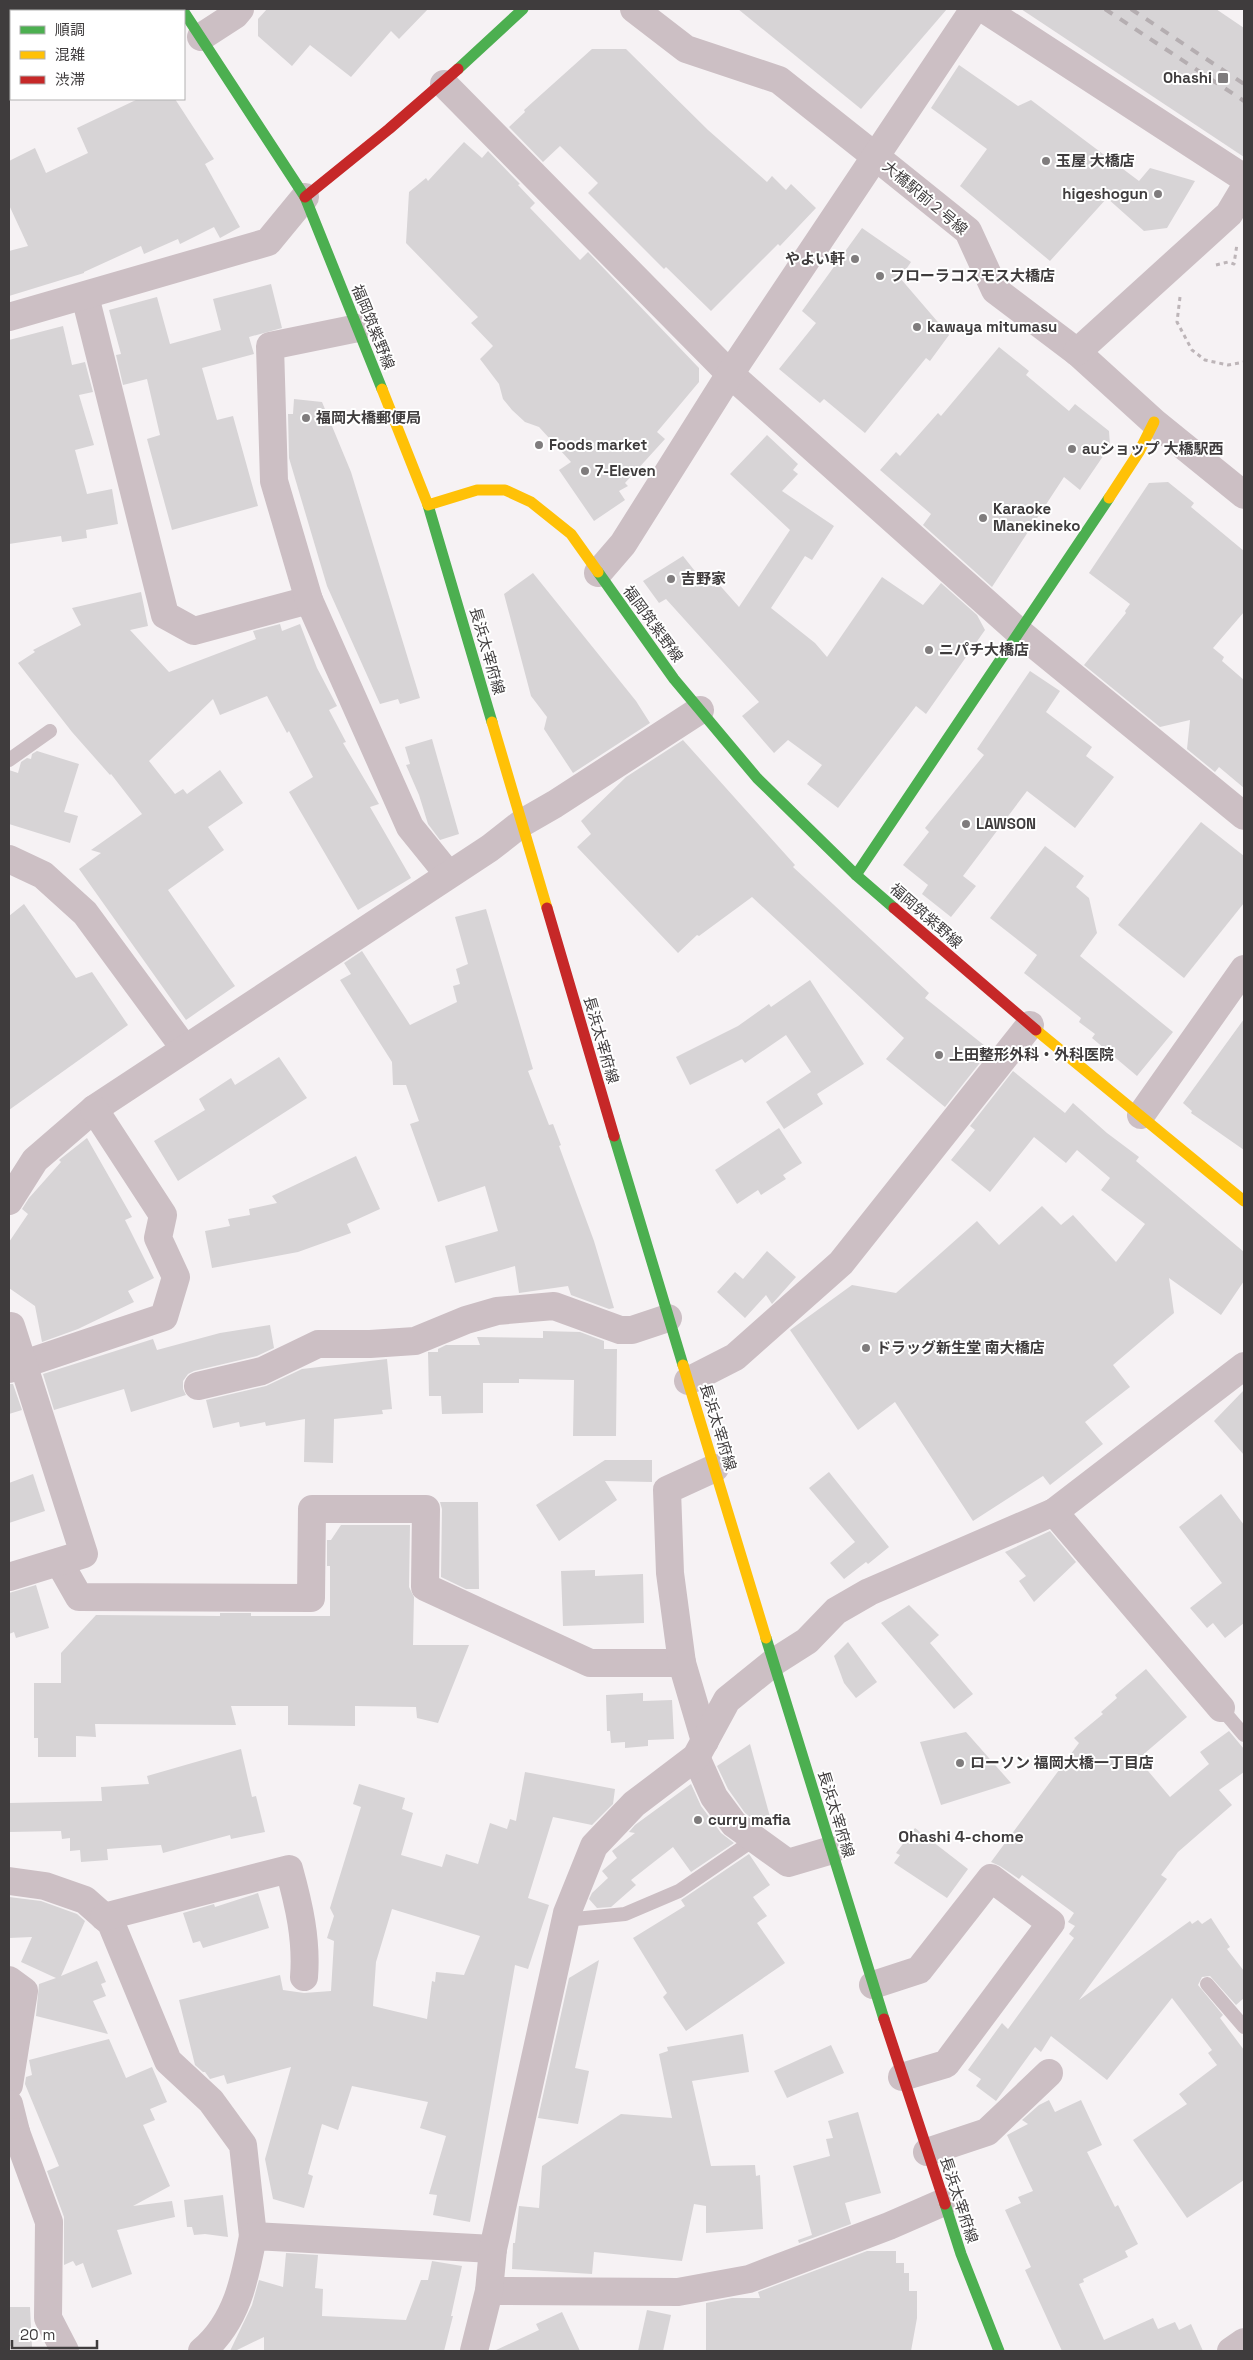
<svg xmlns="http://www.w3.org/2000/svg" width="1253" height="2360" font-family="'Space Grotesk','Noto Sans JP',sans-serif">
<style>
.building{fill:#d7d4d6;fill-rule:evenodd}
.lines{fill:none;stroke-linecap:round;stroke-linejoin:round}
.path{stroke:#bdb5b8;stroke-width:3;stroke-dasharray:4 4;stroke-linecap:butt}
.lane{stroke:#ccbfc4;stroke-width:14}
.street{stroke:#ccbfc4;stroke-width:28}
.fast{stroke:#4caf50;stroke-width:11}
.slow{stroke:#ffc107;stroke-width:11}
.jam{stroke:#c62828;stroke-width:11}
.rail{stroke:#b5aeb1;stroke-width:4;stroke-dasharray:9 9;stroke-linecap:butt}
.poi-dot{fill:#7f7c7d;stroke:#fff;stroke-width:2}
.labels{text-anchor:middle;stroke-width:4;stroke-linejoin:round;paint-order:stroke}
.poi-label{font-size:15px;font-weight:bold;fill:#3f3c3d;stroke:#fff;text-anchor:start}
.street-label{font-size:15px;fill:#3f3c3d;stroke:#fff}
.neighbourhood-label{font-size:16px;font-weight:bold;fill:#3f3c3d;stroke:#fff}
</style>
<rect width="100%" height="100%" fill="#f6f2f4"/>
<g class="building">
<polygon points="267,9 428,9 399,39 391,31 351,77 310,45 292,66 258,36 258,19"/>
<polygon points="738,9 947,9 861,109"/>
<polygon points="1021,9 1216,9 1244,28 1244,157"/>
<polygon points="592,49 626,49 708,130 767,182 772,176 786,190 791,184 816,208 780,246 778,244 711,311 666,267 664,269 588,193 598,183 560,146 543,162 509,127 525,112 524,110"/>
<polygon points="959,65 1018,106 1031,100 1139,181 1150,168 1195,181 1167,228 1144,231 1107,198 1050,261 960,186 987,149 931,108"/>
<polygon points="138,99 175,99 214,159 205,164 240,227 220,238 214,227 180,244 178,239 144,254 141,246 84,272 84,273 9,296 9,251 28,246 9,205 9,161 35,148 46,173 88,153 77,128"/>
<polygon points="464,142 482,158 488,151 520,184 518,185 535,203 530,208 580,260 588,252 699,368 699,382 657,432 665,439 625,483 628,486 619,491 625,500 594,521 559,470 571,462 539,427 525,422 512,410 503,399 499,384 480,359 493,346 471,323 478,317 406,243 409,192 426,178 428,181"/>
<polygon points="862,228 911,262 900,278 949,335 930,361 926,358 865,433 824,399 820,403 779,369 816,323 802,311"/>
<polygon points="271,284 282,328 249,337 254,354 202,368 217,420 233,416 258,506 172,530 147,439 160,435 147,379 123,385 116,355 121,354 109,310 157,297 170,344 221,330 213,299"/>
<polygon points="63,326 72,365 85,362 93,392 79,395 94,445 75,450 87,494 112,489 118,524 86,530 87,538 62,542 61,536 9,544 9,340"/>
<polygon points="999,347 1029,371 1026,375 1069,411 1075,404 1109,431 1110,446 1080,490 1064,477 992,587 923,525 931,514 880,470 896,452 900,456 938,413 941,416"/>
<polygon points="294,399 322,402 351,472 420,698 400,704 398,699 380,704 327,586 289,458 288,414 293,414"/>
<polygon points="767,435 798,464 793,470 798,474 782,491 834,526 812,560 805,556 771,608 815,643 827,657 882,577 923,605 941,583 977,615 985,630 926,714 916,706 838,808 807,784 822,765 788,740 774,753 742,716 759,702 666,599 659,603 643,581 683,556 702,580 704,579 710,586 716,581 739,607 790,530 730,474"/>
<polygon points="1168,482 1194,503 1191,507 1244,551 1244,612 1213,648 1224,657 1222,661 1244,680 1244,788 1219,767 1215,772 1187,749 1190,720 1160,727 1084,665 1126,613 1125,611 1130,604 1089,573 1149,483"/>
<polygon points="533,573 636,701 650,723 573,773 544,729 547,717 531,696 504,594"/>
<polygon points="141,592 148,626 130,630 169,672 256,639 253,631 280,624 282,631 300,624 317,668 337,706 329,710 346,742 343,743 379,804 370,807 411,878 358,910 289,792 313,777 289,731 287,733 267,696 220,715 213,699 149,761 175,794 183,789 187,794 220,770 243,803 208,827 224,850 168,890 235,986 186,1020 79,869 101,853 91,850 142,814 111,774 110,775 72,732 18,663 35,652 33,650 81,625 72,608"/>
<polygon points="1030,671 1060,691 1046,712 1092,747 1086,756 1114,777 1075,828 1027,791 963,876 976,886 951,917 922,894 928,885 903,865 929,832 925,828 984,755 977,749"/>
<polygon points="432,739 459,834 440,840 428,824 419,795 406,765 410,764 405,747"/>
<polygon points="683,740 795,865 793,867 929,993 925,998 990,1050 945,1107 886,1059 904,1038 752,897 699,936 697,935 678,953 577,847 591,834 581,821 626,777"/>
<polygon points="37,751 79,764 64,812 78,816 70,843 9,824 9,770 18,773 21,762 27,758 31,759 32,754"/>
<polygon points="1201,822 1244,856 1244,903 1184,978 1118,925"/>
<polygon points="1045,846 1084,876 1076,887 1089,898 1097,933 1080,956 1173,1032 1137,1076 1092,1038 1095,1034 1079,1022 1081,1018 1024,973 1037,955 990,918"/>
<polygon points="24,904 76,978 92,972 128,1025 9,1110 9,916"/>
<polygon points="486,909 533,1069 528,1071 549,1125 553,1124 561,1145 559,1146 594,1241 614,1308 609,1309 571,1295 568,1286 519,1293 515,1266 455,1283 445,1246 498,1231 485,1186 438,1202 410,1124 419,1121 406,1085 393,1085 392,1062 340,980 351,974 344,963 362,951 410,1025 457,1002 453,986 460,984 456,969 468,964 455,917"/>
<polygon points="810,980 864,1064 817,1094 823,1104 784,1129 766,1102 811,1072 786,1035 745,1063 742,1059 690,1085 676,1057 738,1026 769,1004 771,1007"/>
<polygon points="1244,1019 1244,1150 1191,1113 1192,1111 1183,1103"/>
<polygon points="279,1057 307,1098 178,1181 154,1141 205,1110 199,1099 231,1078 235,1085"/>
<polygon points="1013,1071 1065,1113 1073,1103 1107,1133 1139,1157 1136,1161 1244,1252 1244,1281 1221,1315 1169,1278 1174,1313 1113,1365 1130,1387 1085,1422 1103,1444 1050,1485 1043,1476 973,1521 895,1402 858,1430 790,1330 852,1285 896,1293 977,1221 999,1245 1042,1206 1061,1225 1073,1215 1116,1262 1145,1224 1101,1190 1110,1178 1077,1150 1066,1163 1034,1137 990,1192 951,1160 975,1130 970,1126"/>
<polygon points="779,1128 802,1163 783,1175 786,1179 761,1195 758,1190 737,1204 715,1170"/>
<polygon points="87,1138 132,1217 125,1220 154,1278 128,1291 134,1302 78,1329 42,1342 35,1306 9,1288 9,1242 28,1214 22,1209 29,1198 61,1162 59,1160"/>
<polygon points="356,1156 380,1209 347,1224 351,1233 298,1252 212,1268 205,1231 230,1226 228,1219 250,1215 249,1209 277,1203 272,1196"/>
<polygon points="767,1251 796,1277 772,1304 766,1295 745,1318 717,1292 735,1272 743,1279"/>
<polygon points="270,1325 274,1348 257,1356 194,1371 188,1374 183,1381 183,1389 186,1395 131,1412 124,1389 54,1410 43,1374 153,1339 157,1350 220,1333"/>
<polygon points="543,1331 580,1332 604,1341 604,1349 617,1349 616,1436 573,1436 574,1380 519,1379 519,1383 483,1383 483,1413 442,1414 441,1396 429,1396 428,1352 438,1352 438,1349 446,1345 480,1345 477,1337 543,1338"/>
<polygon points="387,1359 392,1409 382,1410 383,1414 334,1419 333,1463 304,1462 305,1419 266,1426 265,1422 240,1427 239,1422 213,1428 206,1400 266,1386 302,1369"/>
<polygon points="9,1384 13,1384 22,1410 9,1414"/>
<polygon points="1244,1390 1244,1455 1214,1421"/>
<polygon points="605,1460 652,1460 652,1482 605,1481 617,1500 559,1541 536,1505"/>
<polygon points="829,1472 889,1547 868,1564 866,1562 844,1579 830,1563 855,1542 809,1488"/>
<polygon points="33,1474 45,1511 9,1523 9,1483"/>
<polygon points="1221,1494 1244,1525 1244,1623 1225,1638 1213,1623 1207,1628 1190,1608 1222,1583 1179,1527"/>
<polygon points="440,1502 478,1502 479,1589 466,1589 441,1577 442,1509"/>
<polygon points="341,1525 410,1525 409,1587 414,1597 413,1645 469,1645 438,1723 417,1718 416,1707 355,1706 355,1726 288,1725 288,1706 231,1706 236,1725 95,1724 96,1737 76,1736 76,1757 38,1757 38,1738 34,1738 34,1683 61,1683 61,1653 96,1615 220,1616 220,1613 251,1613 251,1616 330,1616 330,1566 327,1566 327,1540 331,1540"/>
<polygon points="1050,1531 1076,1562 1034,1602 1019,1581 1026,1576 1005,1552"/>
<polygon points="595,1570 595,1576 643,1574 644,1623 563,1626 561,1571"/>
<polygon points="36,1585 49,1628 16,1638 14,1632 9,1634 9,1593"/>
<polygon points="909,1605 939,1635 930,1643 973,1694 954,1709 881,1623"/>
<polygon points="848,1642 877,1682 856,1698 844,1683 834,1656"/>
<polygon points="1146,1669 1187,1717 1138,1759 1170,1797 1209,1764 1200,1752 1229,1731 1244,1749 1244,1772 1219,1790 1232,1805 1178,1852 1161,1875 1167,1879 1079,2000 1190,1921 1192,1924 1198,1920 1202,1924 1211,1918 1230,1947 1227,1949 1244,1971 1244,1998 1236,2005 1210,1976 1202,1977 1198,1985 1223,2015 1220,2018 1244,2050 1244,2180 1187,2218 1133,2140 1187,2104 1179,2094 1217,2065 1208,2053 1212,2050 1172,1998 1107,2080 1051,2036 1041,2052 1035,2047 996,2101 976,2086 981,2079 968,2070 1002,2023 1008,2029 1074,1938 1069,1934 1075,1926 1068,1922 1074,1913 1022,1875 1019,1879 1000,1866 991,1862 1079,1743 1074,1738 1103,1714 1101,1712 1117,1698 1115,1695"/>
<polygon points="643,1693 643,1701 672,1700 674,1739 648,1740 648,1746 625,1748 625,1742 611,1743 610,1731 607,1731 606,1695"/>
<polygon points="966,1732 1011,1783 941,1805 920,1742"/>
<polygon points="750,1744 772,1824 764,1827 745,1813 728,1789 717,1766"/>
<polygon points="241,1749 252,1797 256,1796 265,1832 231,1839 230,1835 163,1853 161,1845 107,1849 108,1860 81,1862 80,1850 70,1851 70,1838 62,1839 61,1831 9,1832 9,1803 102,1801 101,1787 149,1784 147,1776"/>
<path d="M525 1772 615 1789 613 1804 592 1825 553 1817 528 1898 549 1905 528 1969 515 1965 470 2222 433 2215 437 2195 429 2194 446 2136 420 2128 428 2102 352 2086 338 2130 322 2124 308 2174 313 2176 304 2208 273 2199 265 2159 291 2067 227 2084 224 2075 210 2079 205 2072H203L195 2065 179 2000 280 1975 283 1990 304 1993 331 1991 334 1941 327 1938 334 1916 330 1908 361 1807 353 1804 359 1784 405 1798 402 1809 413 1813 401 1855 442 1867 446 1854 478 1864 490 1823 507 1829 510 1819 516 1821ZM392 1909 480 1936 464 1975 436 1972 435 1982 432 1981 427 2019 373 2006 376 1962Z"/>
<polygon points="691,1784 701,1806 721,1833 734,1843 691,1872 673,1847 631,1880 636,1885 611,1907 597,1908 589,1899 592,1893 608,1878 602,1871 617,1858 612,1851 635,1833 629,1832 635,1825"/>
<polygon points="915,1828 968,1869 947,1898 894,1863 900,1855 896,1853"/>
<polygon points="749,1854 770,1885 753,1897 767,1916 757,1923 785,1963 686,2031 663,1997 667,1993 633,1938 685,1906 681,1900"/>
<polygon points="258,1893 269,1928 203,1948 200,1941 193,1943 183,1913 214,1904 215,1907"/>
<polygon points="9,1897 41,1901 77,1914 85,1921 61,1976 97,1961 106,1982 101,1984 106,1996 93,2001 108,2034 36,2016 39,1984 56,1978 21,1962 32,1937 9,1938"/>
<polygon points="599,1960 575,2068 589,2071 578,2124 538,2118 569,1978"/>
<polygon points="743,2034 749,2072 692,2081 711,2166 755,2165 756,2176 760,2175 763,2229 706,2233 706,2206 694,2204 682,2261 594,2252 592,2274 512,2269 513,2243 515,2243 519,2206 539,2208 542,2166 621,2114 672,2118 659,2054 668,2051 667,2047"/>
<polygon points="109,2039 126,2078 152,2067 167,2102 150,2109 155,2120 143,2125 170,2186 133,2206 172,2201 175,2217 117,2230 132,2274 92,2288 83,2263 76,2266 73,2261 64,2265 64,2217 47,2171 59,2166 25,2084 26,2077 32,2075 29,2060"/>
<polygon points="831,2045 844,2073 787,2098 774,2071"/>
<polygon points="1049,2100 1055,2112 1081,2100 1102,2145 1087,2152 1115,2207 1118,2205 1138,2244 1125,2251 1128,2257 1083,2279 1084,2282 1079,2284 1104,2340 1153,2318 1158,2329 1175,2322 1179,2330 1191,2324 1203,2351 1062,2351 1025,2270 1031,2267 1005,2210 1021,2203 1018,2197 1033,2191 1007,2135 1028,2124 1022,2120 1039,2105"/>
<polygon points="858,2112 881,2193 845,2203 851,2224 799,2243 798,2240 812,2235 793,2166 830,2156 826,2139 833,2138 828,2121"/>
<polygon points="223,2195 228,2237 205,2234 194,2235 192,2227 187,2227 184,2200"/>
<polygon points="867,2251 896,2251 896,2263 904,2263 904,2273 909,2273 909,2291 917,2291 917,2318 911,2351 706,2351 706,2303 732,2298 760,2298 758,2292"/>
<polygon points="286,2253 318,2255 315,2288 323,2289 322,2316 406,2320 421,2280 428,2280 432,2261 462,2266 451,2316 453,2316 444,2351 264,2351 264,2337 235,2351 230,2351 252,2305 259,2280 283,2287"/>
<polygon points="9,2307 30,2307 32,2347 9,2346"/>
<polygon points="647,2310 671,2315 663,2351 638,2351"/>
<polygon points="562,2312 580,2351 494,2351 539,2330 536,2324"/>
</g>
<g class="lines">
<g class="path">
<polyline points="1216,265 1228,262 1234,264 1237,244"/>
<polyline points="1180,297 1177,322 1192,350 1205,360 1228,365 1244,362"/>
</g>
<g class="lane">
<polyline points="9,760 50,731"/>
<polyline points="1221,1708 1244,1735"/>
<polyline points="565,1920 625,1914 679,1891 755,1839"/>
<polyline points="1207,1984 1244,2027"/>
</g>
<g class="street">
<polyline points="634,9 686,49 779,80 876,157 968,231 995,290 1077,352 1154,422 1244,495"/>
<polyline points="984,9 1244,178"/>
<polyline points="201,37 235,15 240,9"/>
<polyline points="444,84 730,374 1019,632 1244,816"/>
<polyline points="85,296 165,615 194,631 309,600"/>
<polyline points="9,317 268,242 305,197"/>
<polyline points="358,328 270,346 274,481 309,600 410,827 448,874"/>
<polyline points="1077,352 1229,214 1244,189"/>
<polyline points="598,573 623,544 730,374 974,9"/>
<polyline points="9,859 43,875 85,913 185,1049"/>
<polyline points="1141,1115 1244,969"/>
<polyline points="9,1201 35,1160 94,1109 490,848 522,823 555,804 700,710"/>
<polyline points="9,1369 164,1317 176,1277 158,1238 163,1215 94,1109"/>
<polyline points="688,1381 735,1357 841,1263 1030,1025"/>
<polyline points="198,1386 262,1371 318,1344 370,1344 415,1341 466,1320 497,1311 554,1306 620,1330 632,1330 668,1318"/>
<polyline points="1054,1512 1221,1708"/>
<polyline points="59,1562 79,1597 311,1598 312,1509 426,1509 425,1587 590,1663 682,1663"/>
<polyline points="9,1577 84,1554 11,1326"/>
<polyline points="705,1741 682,1663 670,1573 667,1490 715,1468"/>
<polyline points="696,1757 714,1797 734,1824 788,1863 832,1850"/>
<polyline points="9,1881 45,1886 85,1900 111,1923 168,2061 211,2101 243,2145 253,2236"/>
<path d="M104 1917 289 1869C299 1905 307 1940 304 1977"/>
<polyline points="9,1980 24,1991 9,2085"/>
<polyline points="873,1985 919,1970 991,1878 1051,1923 946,2064 902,2077"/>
<polyline points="9,2104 16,2132"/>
<polyline points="9,2134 16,2132 49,2222 48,2318 65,2351"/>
<polyline points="927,2152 987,2132 1049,2073"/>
<polyline points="489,2291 678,2292 749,2279 889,2226 944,2202"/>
<path d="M202 2351C237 2322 245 2278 253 2236L493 2249"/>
<polyline points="474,2351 489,2291 493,2249 567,1913 594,1846 634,1804 696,1757 727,1700 774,1662 807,1641 836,1611 869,1592 1054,1512 1244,1366"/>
<polyline points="1231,2351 1244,2342"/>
</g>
<g class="fast">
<polyline points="184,12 305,197 382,389"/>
<polyline points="458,69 523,9"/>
<polyline points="428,505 492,722"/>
<polyline points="598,572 674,679 757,778 856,875 894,908"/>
<polyline points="856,875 1109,498"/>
<polyline points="614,1136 683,1365"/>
<polyline points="766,1638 884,2019"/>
<polyline points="945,2204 961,2254 999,2351"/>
</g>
<g class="slow">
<polyline points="382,389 428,505 477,490 505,490 531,502 571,534 598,572"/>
<polyline points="1109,498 1139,452 1154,422"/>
<polyline points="492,722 547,908"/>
<polyline points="1036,1030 1244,1201"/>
<polyline points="683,1365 766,1638"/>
</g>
<g class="jam">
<polyline points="305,197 389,129 458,69"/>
<polyline points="547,908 614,1136"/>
<polyline points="894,908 1036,1030"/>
<polyline points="884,2019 945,2204"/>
</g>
<g class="rail">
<polyline points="1105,9 1244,101"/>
<polyline points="1131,9 1244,84"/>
</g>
</g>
<g class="poi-dot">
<rect x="1217" y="72" width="12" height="12" rx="2.5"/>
<circle cx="1046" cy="161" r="5"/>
<circle cx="1158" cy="194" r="5"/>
<circle cx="855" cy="259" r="5"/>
<circle cx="880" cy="276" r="5"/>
<circle cx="917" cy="327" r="5"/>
<circle cx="306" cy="418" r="5"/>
<circle cx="539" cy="445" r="5"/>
<circle cx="1072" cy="449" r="5"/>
<circle cx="585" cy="471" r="5"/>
<circle cx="983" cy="518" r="5"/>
<circle cx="671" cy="579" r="5"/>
<circle cx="929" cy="650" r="5"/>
<circle cx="966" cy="824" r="5"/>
<circle cx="939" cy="1055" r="5"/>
<circle cx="866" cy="1348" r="5"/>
<circle cx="960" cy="1763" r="5"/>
<circle cx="698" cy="1820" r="5"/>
</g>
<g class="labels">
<g class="poi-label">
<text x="1212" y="83" text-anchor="end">Ohashi</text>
<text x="1056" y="166">玉屋 大橋店</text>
<text x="1148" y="199" text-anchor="end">higeshogun</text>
<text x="845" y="264" text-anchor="end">やよい軒</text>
<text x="890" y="281">フローラコスモス大橋店</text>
<text x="927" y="332">kawaya mitumasu</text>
<text x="316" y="423">福岡大橋郵便局</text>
<text x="549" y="450">Foods market</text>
<text x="1082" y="454">auショップ 大橋駅西</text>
<text x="595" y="476">7-Eleven</text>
<text x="993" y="514">Karaoke<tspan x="993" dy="17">Manekineko</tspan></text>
<text x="681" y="584">吉野家</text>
<text x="939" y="655">ニパチ大橋店</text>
<text x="976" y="829">LAWSON</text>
<text x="949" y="1060">上田整形外科・外科医院</text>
<text x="876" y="1353">ドラッグ新生堂 南大橋店</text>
<text x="970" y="1768">ローソン 福岡大橋一丁目店</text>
<text x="708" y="1825">curry mafia</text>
</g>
<g class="street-label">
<text transform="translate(925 198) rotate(40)" y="5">大橋駅前２号線</text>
<text transform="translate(373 327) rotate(68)" y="5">福岡筑紫野線</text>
<text transform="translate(653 624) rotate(54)" y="5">福岡筑紫野線</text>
<text transform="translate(487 651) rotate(74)" y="5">長浜太宰府線</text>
<text transform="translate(926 916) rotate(41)" y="5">福岡筑紫野線</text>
<text transform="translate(601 1040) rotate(74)" y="5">長浜太宰府線</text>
<text transform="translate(718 1427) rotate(73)" y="5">長浜太宰府線</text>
<text transform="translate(836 1814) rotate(73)" y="5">長浜太宰府線</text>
<text transform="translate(959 2200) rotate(72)" y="5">長浜太宰府線</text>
</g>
<g class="neighbourhood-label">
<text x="961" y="1842">Ohashi 4-chome</text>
</g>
</g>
<rect width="1253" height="2360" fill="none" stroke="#3f3c3d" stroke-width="20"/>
<rect x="10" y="10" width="175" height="90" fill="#ffffff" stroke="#b2b1b1"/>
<rect x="20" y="26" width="25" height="8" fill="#4caf50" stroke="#b2b1b1"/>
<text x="55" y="35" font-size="15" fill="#3f3c3d">順調</text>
<rect x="20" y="51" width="25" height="8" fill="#ffc107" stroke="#b2b1b1"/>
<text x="55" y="60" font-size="15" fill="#3f3c3d">混雑</text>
<rect x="20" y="76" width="25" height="8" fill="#c62828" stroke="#b2b1b1"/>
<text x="55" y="85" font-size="15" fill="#3f3c3d">渋滞</text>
<path d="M12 2340v8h85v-8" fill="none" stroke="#3f3c3d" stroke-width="2.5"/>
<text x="20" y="2340" font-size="15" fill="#3f3c3d" stroke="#ffffff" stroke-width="4" paint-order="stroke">20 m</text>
</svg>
